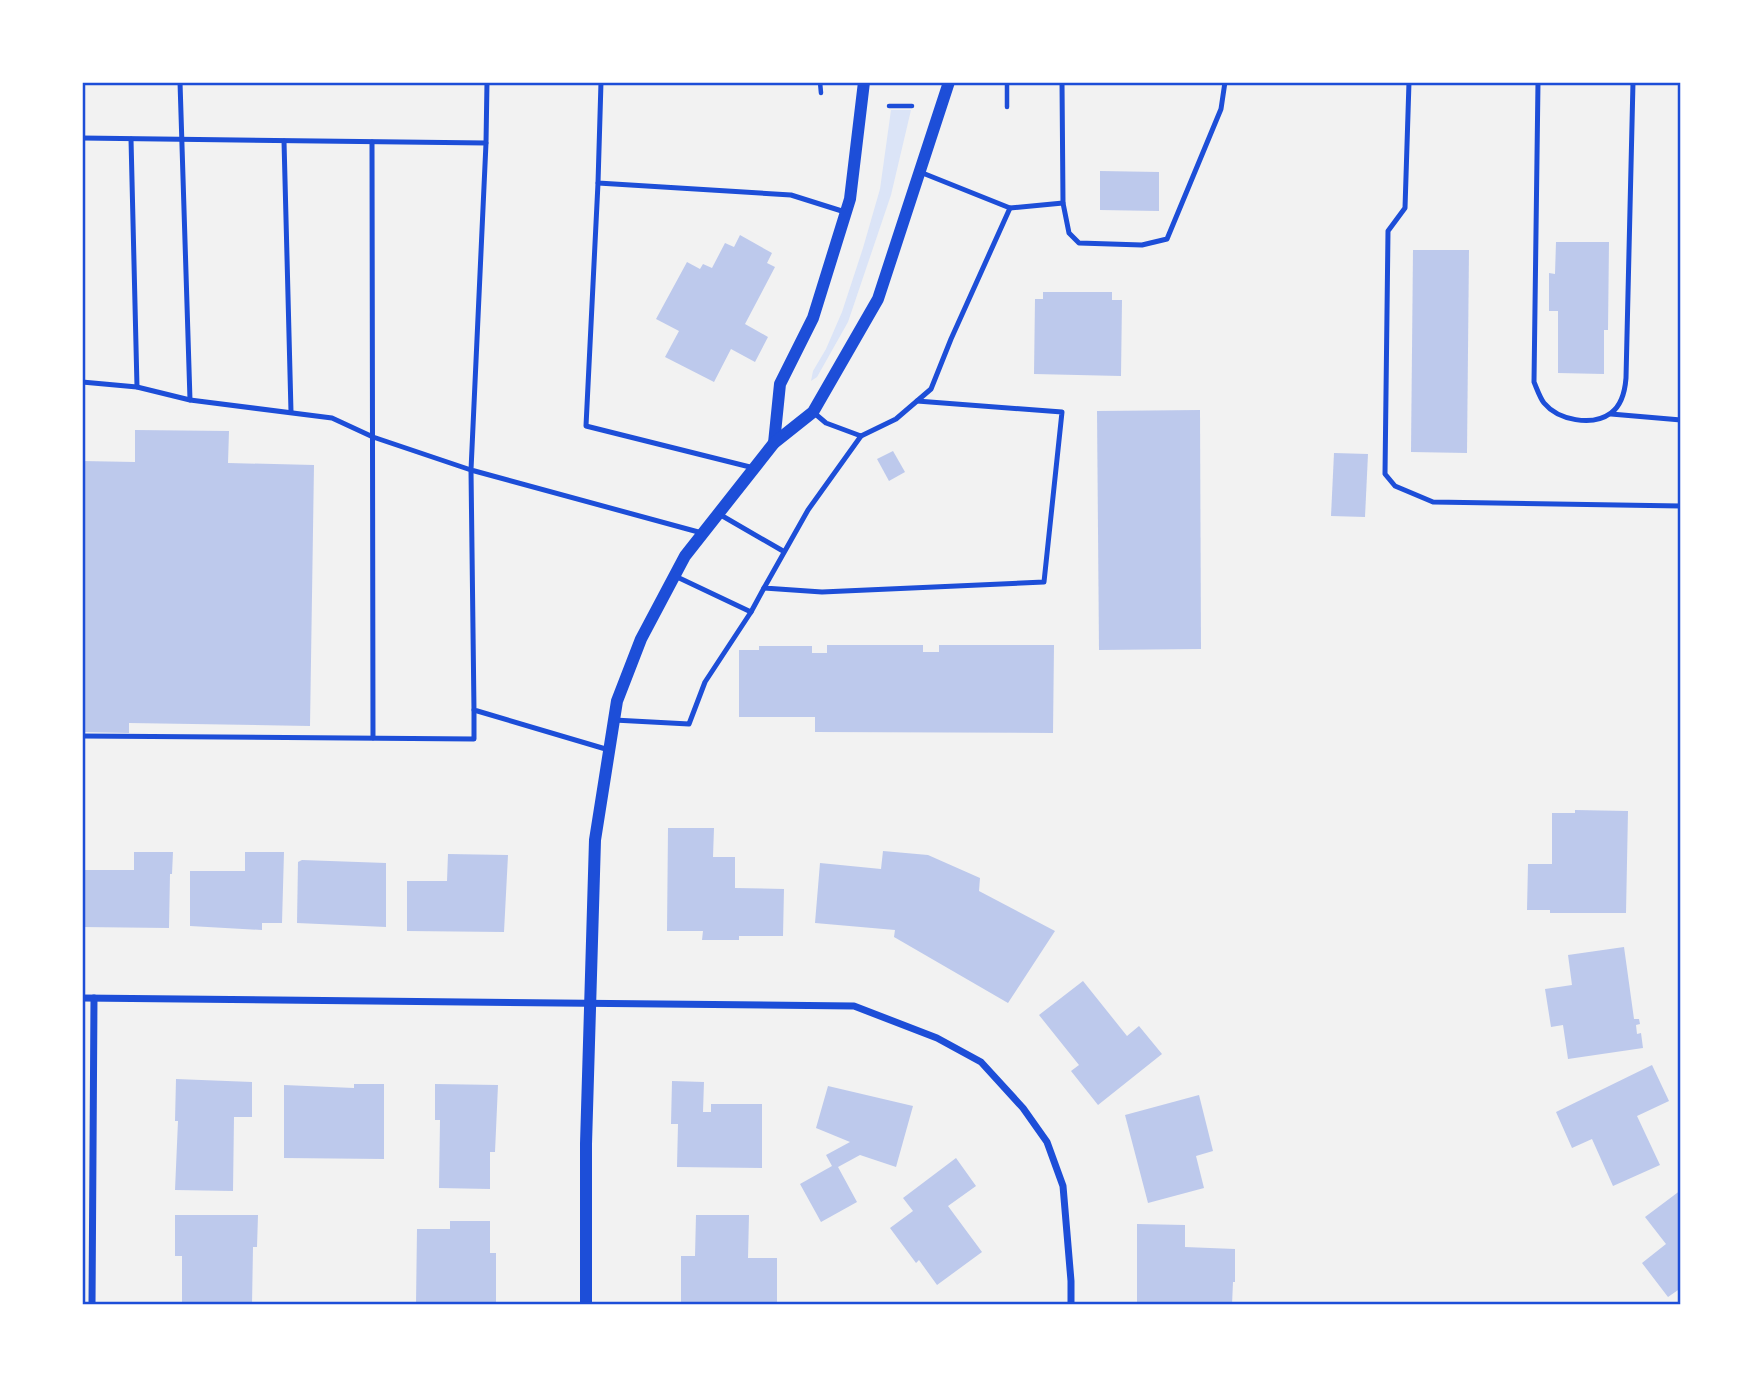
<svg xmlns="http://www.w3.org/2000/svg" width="1763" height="1387" font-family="Mulish,sans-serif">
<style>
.green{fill:#dbe4f7}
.building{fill:#bdc9ec}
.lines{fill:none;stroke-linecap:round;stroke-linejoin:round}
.path{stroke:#1d4ed8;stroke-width:4.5}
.service{stroke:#1d4ed8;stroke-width:5}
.minor{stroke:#1d4ed8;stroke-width:7}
.tertiary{stroke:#1d4ed8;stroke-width:12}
.neatline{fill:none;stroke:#1d4ed8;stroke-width:2.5}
</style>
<rect width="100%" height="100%" fill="#f2f2f2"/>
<polygon class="green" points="891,110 911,110 891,195 848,322 817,377 811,381 813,371 826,349 842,312 863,248 880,189"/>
<g class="building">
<polygon points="1100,171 1159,172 1159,211 1100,210"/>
<polygon points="740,235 772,253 767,263 775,267 745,324 768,337 755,362 731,349 714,382 665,357 679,331 656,319 687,262 700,269 703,264 712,268 725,243 734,247"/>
<polygon points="1556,242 1609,242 1608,330 1604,330 1604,374 1558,373 1558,311 1549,311 1549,273 1555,274"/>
<polygon points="1413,250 1469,250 1467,453 1411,452"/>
<polygon points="1043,292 1112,292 1112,300 1122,300 1121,376 1034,374 1035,299 1043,299"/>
<polygon points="1200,410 1201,649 1099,650 1097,411"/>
<polygon points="135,430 229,431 228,463 314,465 310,726 129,723 129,733 82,732 82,461 135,462"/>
<polygon points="893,451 905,472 889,481 877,459"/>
<polygon points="1334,453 1368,454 1365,517 1331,516"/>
<polygon points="827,645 923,645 923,652 939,652 939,645 1054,645 1053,733 815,732 815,717 739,717 739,650 759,650 759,646 812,646 812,653 827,653"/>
<polygon points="1575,810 1628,811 1626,913 1550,913 1550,910 1527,910 1528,864 1552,864 1552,813 1575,813"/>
<polygon points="668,828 714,828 713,857 735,857 735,888 784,889 783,936 739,936 739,940 702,940 703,931 667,931"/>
<polygon points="883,851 928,855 980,878 979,891 1055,931 1008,1003 894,937 895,930 815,923 820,863 881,869"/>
<polygon points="134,852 173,852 172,874 170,874 169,928 82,927 82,870 134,870"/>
<polygon points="245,852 284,852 282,923 262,923 262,930 190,926 190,871 245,871"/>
<polygon points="448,854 508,855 504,932 407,931 407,881 447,881"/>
<polygon points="302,860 386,863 386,927 297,923 298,862"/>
<polygon points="1624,947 1634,1019 1639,1019 1640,1024 1636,1025 1637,1034 1641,1033 1643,1048 1568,1059 1563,1025 1551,1027 1545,989 1572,985 1568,955"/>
<polygon points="1083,981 1127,1036 1139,1026 1162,1054 1098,1105 1071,1071 1079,1065 1039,1015"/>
<polygon points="1652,1065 1669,1101 1637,1116 1660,1165 1613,1186 1592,1139 1572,1148 1556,1112"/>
<polygon points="176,1079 252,1082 252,1117 234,1117 233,1191 175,1190 178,1121 175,1121"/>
<polygon points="672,1081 704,1082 703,1112 711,1112 711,1104 762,1104 762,1168 677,1167 678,1124 671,1124"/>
<polygon points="354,1084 384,1084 384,1159 284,1158 284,1085 354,1088"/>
<polygon points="435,1084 498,1085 495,1152 490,1152 490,1189 439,1188 440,1120 435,1120"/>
<polygon points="828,1086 913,1106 896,1167 860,1155 838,1167 857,1202 821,1222 800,1184 832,1166 826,1155 850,1142 816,1128"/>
<polygon points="1199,1095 1213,1151 1196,1156 1204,1188 1148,1203 1125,1115"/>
<polygon points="956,1158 976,1186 948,1206 982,1252 937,1285 919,1260 916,1263 890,1228 913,1211 903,1198"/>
<polygon points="1681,1190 1681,1288 1668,1297 1642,1263 1666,1244 1645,1217"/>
<polygon points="175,1215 258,1215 257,1247 253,1247 252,1305 182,1305 182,1256 175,1256"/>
<polygon points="696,1215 749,1215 748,1258 777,1258 777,1305 681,1305 681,1256 695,1256"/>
<polygon points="450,1221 490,1221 490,1253 496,1253 496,1305 416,1305 417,1229 450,1229"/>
<polygon points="1137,1224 1185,1225 1185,1247 1235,1249 1235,1282 1233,1282 1232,1305 1137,1305"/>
</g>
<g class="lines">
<g class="path">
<polyline points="820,82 821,93"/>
<polyline points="1007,82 1007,107"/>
<polyline points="889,106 912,106"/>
</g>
<g class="service">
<polyline points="180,82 190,400"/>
<polyline points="601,82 598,183 791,195 845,212"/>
<polyline points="1409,82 1405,208 1388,231 1385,474 1395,486 1433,502 1681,506"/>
<path d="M1538 82 1534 382C1537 389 1540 398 1544 403 1558 420 1592 427 1611 413 1622 405 1625 391 1626 378L1633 82"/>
<polyline points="82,138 486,143 471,470 702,533"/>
<polyline points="131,139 137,387"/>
<polyline points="284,141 291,412"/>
<polyline points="372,142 373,738"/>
<polyline points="486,143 487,82"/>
<polyline points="598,183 586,426 754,468"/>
<polyline points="1063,203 1069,233 1079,243 1142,245 1167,239 1221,109 1225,82"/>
<polyline points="1010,208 1063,203 1062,82"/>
<polyline points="82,382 137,387 190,400 332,418 373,437 471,470 474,710 609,750"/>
<polyline points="813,412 826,423 861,436 896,419 931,389 951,339 1010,208 920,172"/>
<polyline points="1611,414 1681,420"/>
<polyline points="861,436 808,510 764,588 822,592 1044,582 1062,412 917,401"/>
<polyline points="719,514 783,551"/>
<polyline points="675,576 751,612"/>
<polyline points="614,720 689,724 705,682 751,612 764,588"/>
<polyline points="82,736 474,739 474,710"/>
</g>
<g class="minor">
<polyline points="82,998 854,1006 937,1038 981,1062 1023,1108 1047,1142 1063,1186 1071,1281 1071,1305"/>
<polyline points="92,1305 94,998"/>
</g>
<g class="tertiary">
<polyline points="774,443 780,384 813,318 850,199 864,82"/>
<polyline points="586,1305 586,1144 595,840 617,701 641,639 685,556 774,443 813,412 878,299 949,82"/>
</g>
</g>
<rect width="1763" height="1387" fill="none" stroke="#ffffff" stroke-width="168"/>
<rect x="84" y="84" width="1595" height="1219" class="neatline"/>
</svg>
